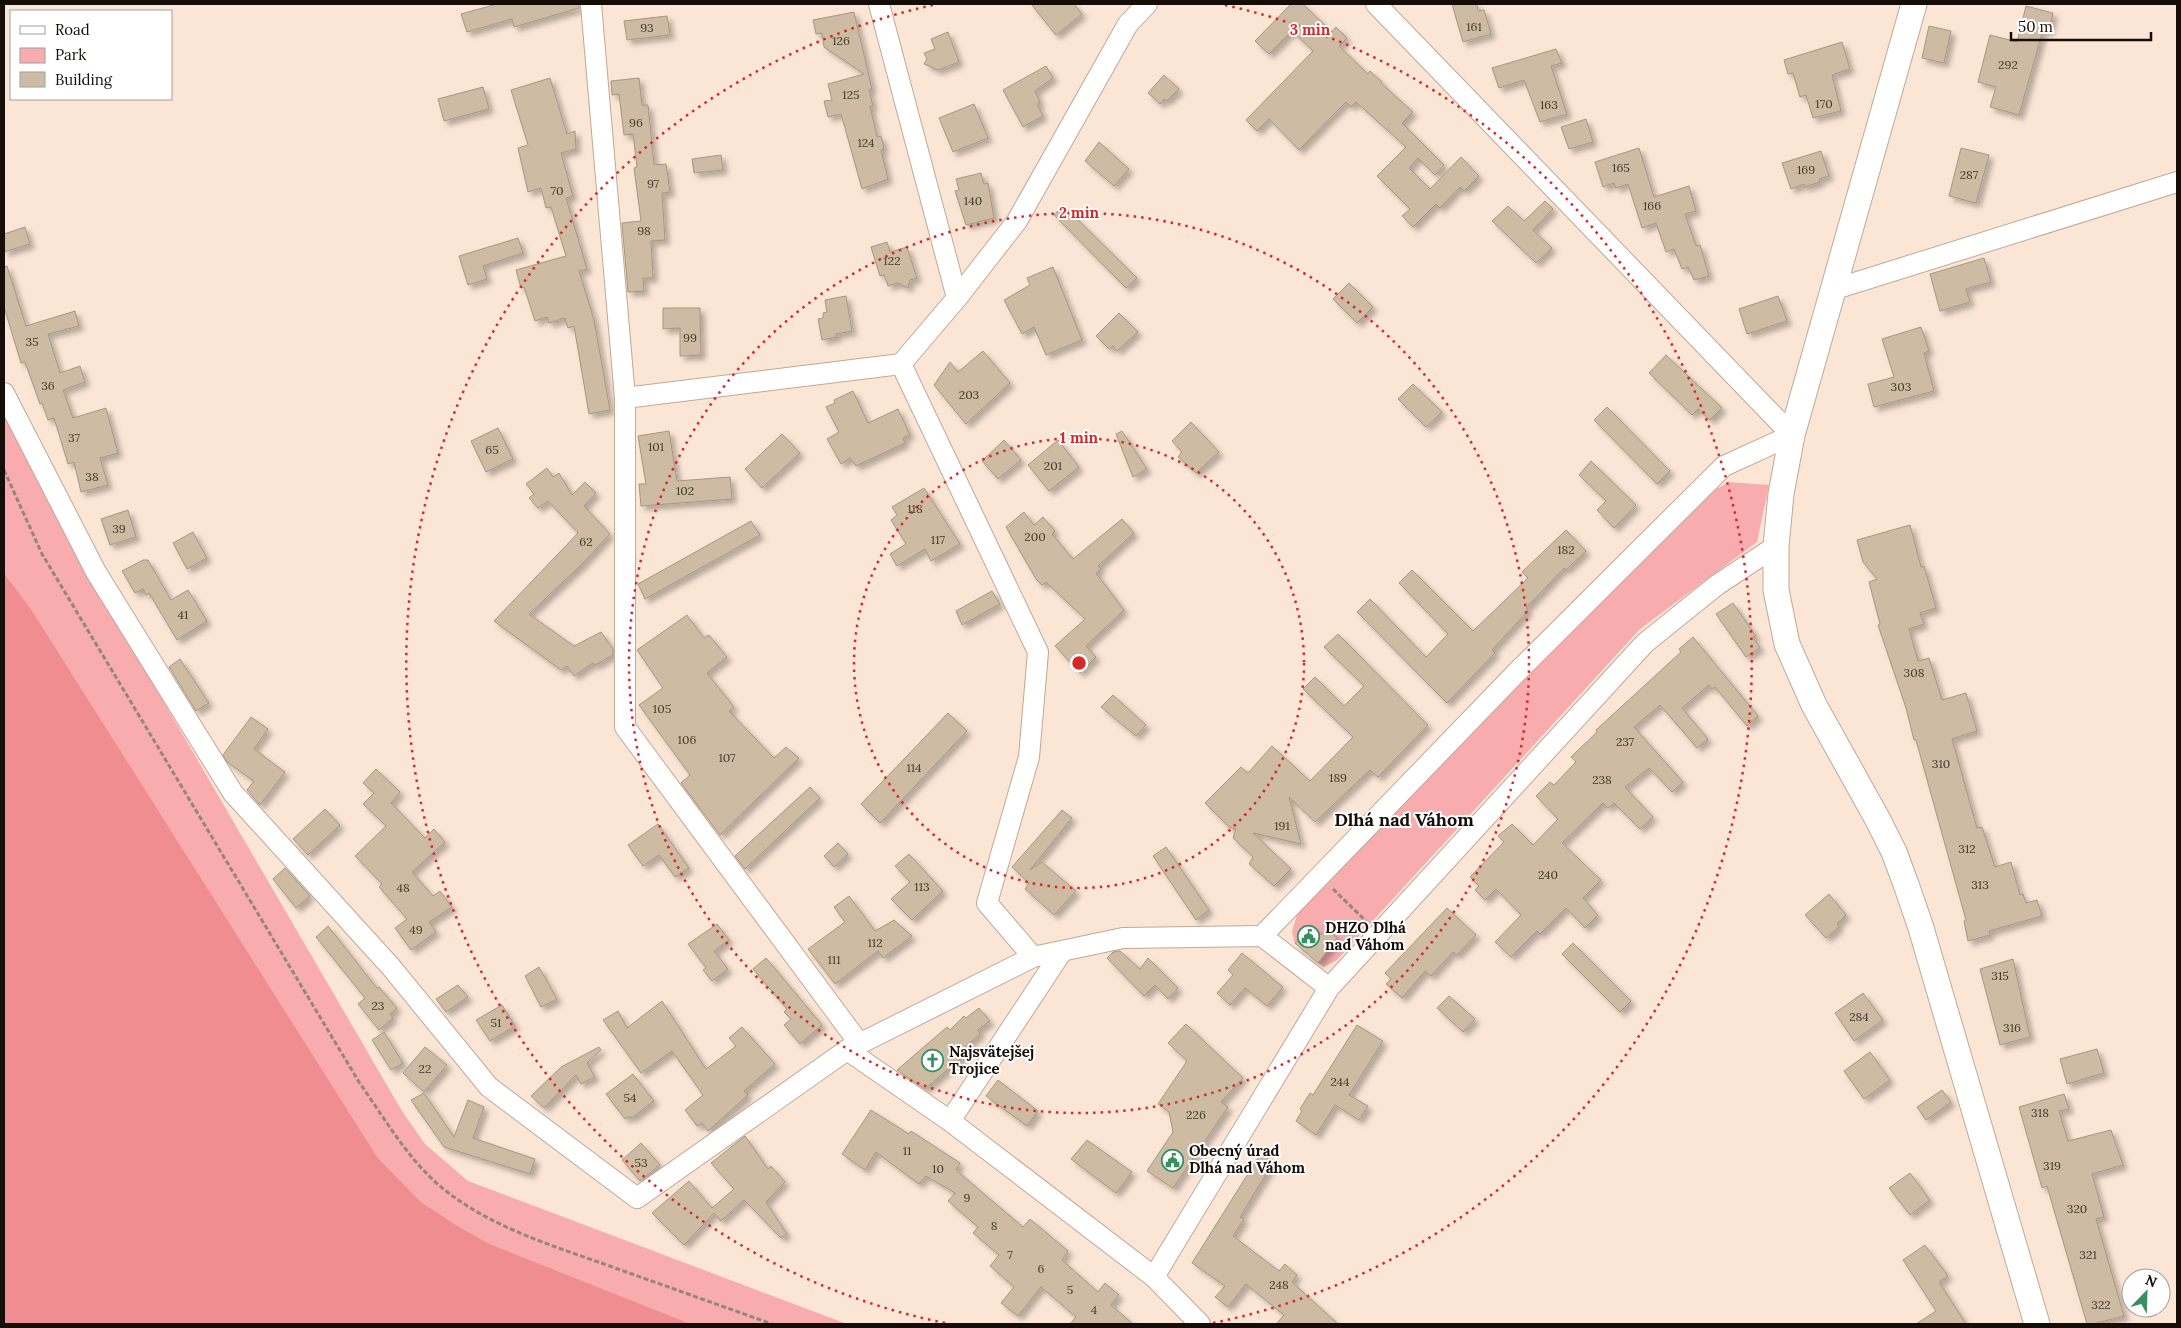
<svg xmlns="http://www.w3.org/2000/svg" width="2181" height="1328" font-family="Lora,serif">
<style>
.green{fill:#f8acae}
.forest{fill:#ef8d91}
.building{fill:#cdbca3;stroke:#a7967e;filter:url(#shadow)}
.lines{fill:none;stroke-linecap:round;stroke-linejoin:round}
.minor-casing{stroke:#c1a896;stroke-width:22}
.major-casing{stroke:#c1a896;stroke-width:27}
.path{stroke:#95867a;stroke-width:3;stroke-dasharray:5 2.5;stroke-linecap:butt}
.minor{stroke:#fff;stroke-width:20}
.major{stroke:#fff;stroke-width:25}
.ring{fill:none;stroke:#d62828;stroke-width:2.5;stroke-dasharray:2.5 5}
.labels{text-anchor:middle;stroke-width:4;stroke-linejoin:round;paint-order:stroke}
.number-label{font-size:12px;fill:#43392e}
.poi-label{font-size:15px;font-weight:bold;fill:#150d07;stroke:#fff;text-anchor:start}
.quarter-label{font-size:18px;font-weight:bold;fill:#150d07;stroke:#fff}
.centre{fill:#d62828;stroke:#fff;stroke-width:2.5}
.ring-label{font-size:15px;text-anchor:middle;font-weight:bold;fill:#d62828;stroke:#fff;stroke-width:4;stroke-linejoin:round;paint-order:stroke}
</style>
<defs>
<filter id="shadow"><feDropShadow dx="4.5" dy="4.5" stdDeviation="2.5" flood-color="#0004"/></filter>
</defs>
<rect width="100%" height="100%" fill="#fbe6d6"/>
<g class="green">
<polygon points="4,413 88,572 402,1111 425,1144 468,1181 847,1324 691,1324 490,1244 458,1226 421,1202 378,1158 31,609 4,573"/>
<polygon points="1729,482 1769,485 1757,542 1640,629 1337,960 1324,967 1318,963 1337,939 1327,929 1321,935 1310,926 1295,943 1292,932 1297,914 1571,630 1711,492"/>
</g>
<polygon class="forest" points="4,573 31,609 378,1158 421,1202 458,1226 490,1244 691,1324 4,1324"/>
<g class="building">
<polygon points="497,4 579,4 579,8 514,27 512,19 467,32 461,14"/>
<polygon points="1031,4 1074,4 1082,14 1056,35"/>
<polygon points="1291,4 1303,4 1332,32 1336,27 1347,38 1339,46 1368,74 1370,71 1382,82 1381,83 1413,112 1402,123 1444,165 1435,175 1418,158 1409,168 1430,189 1461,157 1479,176 1464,191 1460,187 1440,208 1436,204 1413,227 1402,216 1410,209 1377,176 1406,147 1356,102 1351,107 1346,102 1299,150 1269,119 1257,131 1246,120 1313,51 1292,31 1269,54 1255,41"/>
<polygon points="1452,4 1477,4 1478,11 1484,10 1491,34 1463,42"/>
<polygon points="2026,6 2053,13 2049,31 2043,30 2019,115 1990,107 1996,87 1978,82 1990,35 2017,42"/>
<polygon points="854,12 872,89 869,90 873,106 870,106 877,137 881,136 884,149 881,150 888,179 862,189 841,114 828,117 824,101 832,100 828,84 864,74 824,47 822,33 816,34 813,20"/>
<polygon points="667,16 670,35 627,40 624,21"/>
<polygon points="1929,26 1951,31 1944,63 1922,58"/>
<polygon points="948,32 959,62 938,70 924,64 927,59 924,53 935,49 931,39"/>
<polygon points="1842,42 1850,69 1832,75 1841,111 1813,118 1806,95 1800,97 1793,73 1788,74 1784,60"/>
<polygon points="1556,49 1562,63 1551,66 1567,114 1540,122 1524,80 1499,88 1492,68"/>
<polygon points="1046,66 1053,78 1035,91 1040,102 1037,104 1043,116 1023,127 1003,90"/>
<polygon points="1164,75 1179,89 1167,101 1164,99 1160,104 1148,93"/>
<polygon points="550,78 567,134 575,131 576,149 561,153 573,196 566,198 587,269 579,271 594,320 610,410 589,414 574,326 568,328 565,318 549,323 547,317 535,321 524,287 521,288 516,270 566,256 551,207 546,208 541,188 528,192 518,148 528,145 511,90"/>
<polygon points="639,78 642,105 648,105 654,165 666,164 670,192 662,193 665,240 651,241 653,278 643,278 644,291 628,292 622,223 641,221 634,168 637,167 633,134 624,135 619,94 612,95 611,81"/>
<polygon points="483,87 489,109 444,121 438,99"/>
<polygon points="974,104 988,138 953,152 939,118"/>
<polygon points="1586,119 1593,142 1569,149 1561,127"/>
<polygon points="1099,142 1129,169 1114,186 1085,161"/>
<polygon points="1639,148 1654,197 1689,186 1696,211 1685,214 1696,246 1700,245 1709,276 1694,280 1688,267 1682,269 1674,249 1666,252 1656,223 1642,228 1628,184 1616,188 1614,183 1603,187 1595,162"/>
<polygon points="1961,148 1989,155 1976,203 1949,196"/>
<polygon points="1821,151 1829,176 1819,179 1820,182 1805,187 1804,184 1791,189 1782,163"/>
<polygon points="721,155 723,170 694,173 692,159"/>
<polygon points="981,173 984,184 988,183 994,218 966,225 955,191 959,190 956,179"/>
<polygon points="1545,201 1553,209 1533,230 1552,248 1536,263 1492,221 1508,206 1524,221"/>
<polygon points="1063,205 1137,278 1126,288 1054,215"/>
<polygon points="25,227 30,244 4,252 4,234"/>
<polygon points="518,238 523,253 483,266 487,279 468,285 459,256"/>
<polygon points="887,242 890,252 907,247 917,278 910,280 908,288 898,283 888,286 884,275 880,276 871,247"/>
<polygon points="1984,258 1991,282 1966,289 1970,302 1940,311 1930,274"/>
<polygon points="7,266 26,326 75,311 79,326 48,334 60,373 80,366 85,382 63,390 73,418 106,408 118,453 100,458 108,485 81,492 74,462 68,464 54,418 48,420 42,403 40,404 25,362 21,363 4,307 4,267"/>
<polygon points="1053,267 1082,340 1046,355 1034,327 1022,334 1004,300 1030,285 1027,278"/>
<polygon points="1349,283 1373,307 1357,323 1333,299"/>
<polygon points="846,296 852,331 836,334 837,337 822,340 818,319 823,318 823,313 827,312 825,300"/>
<polygon points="1778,296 1787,321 1747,334 1739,309"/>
<polygon points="663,308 700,308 701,355 680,356 680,328 663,329"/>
<polygon points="1119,313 1138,332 1117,351 1113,346 1109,349 1096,336"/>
<polygon points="1921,327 1929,351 1924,353 1934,391 1874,407 1868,384 1894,377 1882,339"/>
<polygon points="983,351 1010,383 966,424 934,385 950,362 958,372"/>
<polygon points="1666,355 1722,408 1710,420 1698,409 1692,415 1649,373"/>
<polygon points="1413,384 1442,412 1426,427 1398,399"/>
<polygon points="853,391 868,423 898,409 910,435 903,438 905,443 856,466 850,458 841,464 827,439 839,432 826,407 835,403 834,400"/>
<polygon points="1607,407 1670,471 1657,484 1594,420"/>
<polygon points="1191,422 1219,452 1196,473 1178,457 1182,452 1172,441"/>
<polygon points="498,428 513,459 486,472 471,441"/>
<polygon points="669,431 677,481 730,477 732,499 641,506 639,484 646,484 638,436"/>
<polygon points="1122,431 1147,469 1133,477 1116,434"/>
<polygon points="782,434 800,453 762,488 745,469"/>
<polygon points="1004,440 1021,460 998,479 982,461"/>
<polygon points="1058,440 1079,467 1049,491 1028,465"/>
<polygon points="1591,461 1636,505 1614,528 1597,510 1606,501 1579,475"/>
<polygon points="547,468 553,477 559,473 572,495 585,482 596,493 584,506 610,534 581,565 529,614 574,646 601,632 613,649 613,655 595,665 593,663 574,676 567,666 561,670 494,621 578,533 548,501 538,508 529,498 534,494 526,484"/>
<polygon points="924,488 960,544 931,561 925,549 897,566 890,554 906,544 891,520 897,515 892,507"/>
<polygon points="128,510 136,537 110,545 101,519"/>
<polygon points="1024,512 1034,525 1043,517 1055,531 1052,534 1073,559 1122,519 1134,533 1098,566 1101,569 1096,573 1124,610 1086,646 1096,657 1080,673 1055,646 1085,619 1046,582 1042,585 1036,579 1006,527"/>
<polygon points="751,521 760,535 645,599 638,584"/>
<polygon points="1910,525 1921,567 1924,566 1936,608 1920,613 1924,624 1909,629 1918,661 1929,658 1942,700 1966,693 1977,731 1952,739 1977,828 1982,827 1995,867 2011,862 2020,895 2023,894 2026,903 2037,900 2042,916 1989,931 1990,935 1968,941 1964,921 1966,920 1916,740 1914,740 1906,708 1878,625 1880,624 1869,582 1877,579 1863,562 1857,540"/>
<polygon points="1566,530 1586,551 1566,570 1564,568 1526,608 1528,611 1492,650 1495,653 1447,703 1357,612 1370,599 1426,657 1448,634 1399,583 1412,570 1473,631 1528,578 1522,572"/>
<polygon points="193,532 207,558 187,569 173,543"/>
<polygon points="143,560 148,560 171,600 188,590 207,621 177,640 149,593 146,595 143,589 135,593 122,571"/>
<polygon points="992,591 1000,604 962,625 956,611"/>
<polygon points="1733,603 1756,636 1753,637 1760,648 1746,657 1716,614"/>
<polygon points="687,615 704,638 709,635 727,657 707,673 734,707 729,711 774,758 786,747 799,758 720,835 681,783 690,775 639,705 663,688 637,650"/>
<polygon points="1338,634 1428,725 1378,777 1370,770 1315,822 1289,797 1301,844 1253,833 1291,869 1274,886 1249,864 1253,857 1233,838 1236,829 1229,827 1205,803 1241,767 1248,773 1272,746 1310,781 1353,737 1303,689 1315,677 1344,706 1364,686 1324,647"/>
<polygon points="1693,637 1758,716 1747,726 1715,687 1712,689 1709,685 1682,708 1708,739 1697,748 1660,705 1634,727 1683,782 1672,792 1649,768 1625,787 1653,817 1640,829 1614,803 1608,808 1603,803 1562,843 1601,880 1583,898 1598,915 1585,928 1566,908 1540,934 1537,931 1511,957 1495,942 1521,915 1496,889 1485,900 1475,890 1479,886 1470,877 1504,842 1498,836 1512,824 1533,845 1558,819 1536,796 1550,782 1554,785 1576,762 1571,757 1597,732 1596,730 1681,652 1679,649"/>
<polygon points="180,659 209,703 196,711 169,667"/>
<polygon points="1113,695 1146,725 1136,736 1101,707"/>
<polygon points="948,713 967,731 880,823 861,804"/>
<polygon points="251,717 268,729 254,749 285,772 260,805 247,790 254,781 227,762 223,755"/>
<polygon points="376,769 400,792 391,803 425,838 434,829 445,842 412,872 433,896 440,891 452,907 429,922 436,932 411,950 395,928 407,919 379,887 382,884 355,856 386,826 363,804 374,793 363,783"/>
<polygon points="810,787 820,798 745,869 735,856"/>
<polygon points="325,809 340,825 308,855 293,839"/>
<polygon points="1062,810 1072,818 1030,870 1042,862 1076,891 1054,915 1025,889 1029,883 1012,867"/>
<polygon points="658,824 689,868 675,877 659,855 643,866 628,845"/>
<polygon points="838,843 848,854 834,867 824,856"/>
<polygon points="1166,847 1209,910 1196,920 1153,856"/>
<polygon points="909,854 943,891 912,920 891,899 910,882 895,866"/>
<polygon points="285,868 310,896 296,908 273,879"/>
<polygon points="1829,894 1846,915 1837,924 1839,927 1826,938 1805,915"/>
<polygon points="849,896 875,931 894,920 912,936 883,958 878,951 835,984 808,949 845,922 834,907"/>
<polygon points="1447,908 1476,935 1457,955 1453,952 1431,976 1425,971 1402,998 1386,984 1391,979 1385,973"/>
<polygon points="717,924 729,940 714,951 728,969 712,981 703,970 706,968 688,944"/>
<polygon points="1310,925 1321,935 1326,929 1337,938 1318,963 1295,943"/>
<polygon points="328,926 377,988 379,987 397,1008 390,1014 393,1018 379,1030 358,1004 365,998 316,937"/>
<polygon points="1573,943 1631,1001 1620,1012 1562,954"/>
<polygon points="1120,951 1140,969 1148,958 1178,988 1168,999 1155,985 1144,996 1107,958 1113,952"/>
<polygon points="1242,953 1283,987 1267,1006 1245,988 1230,1005 1217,993 1233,975 1228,970"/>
<polygon points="766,958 822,1025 800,1044 784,1025 791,1019 784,1012 787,1009 753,969"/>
<polygon points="2013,959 2030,1037 2000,1045 1980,969"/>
<polygon points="539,967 557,999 541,1007 525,976"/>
<polygon points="458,985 468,997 446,1012 436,999"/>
<polygon points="1863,993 1883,1020 1854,1041 1835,1013"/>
<polygon points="1449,996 1475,1019 1463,1032 1437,1008"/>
<polygon points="662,1001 706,1069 736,1046 729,1038 742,1027 775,1064 744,1091 748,1095 708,1131 702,1123 697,1126 685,1110 703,1095 672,1051 641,1073 603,1020 618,1011 627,1028"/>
<polygon points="502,1005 515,1026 490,1041 476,1020"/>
<polygon points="979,1008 990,1021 978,1030 980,1034 965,1047 968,1052 925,1089 897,1070 947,1027 950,1030 964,1016 966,1018"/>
<polygon points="1186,1024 1243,1078 1221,1102 1228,1107 1173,1188 1147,1171 1173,1132 1169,1112 1158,1104 1187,1061 1168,1043"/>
<polygon points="1357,1025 1383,1041 1349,1095 1368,1106 1359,1120 1335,1105 1316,1135 1296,1121 1302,1111 1300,1109 1310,1093 1313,1095"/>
<polygon points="384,1032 403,1063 391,1070 372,1040"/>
<polygon points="425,1047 447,1065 424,1092 403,1073"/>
<polygon points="599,1047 601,1050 587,1063 595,1077 581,1084 576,1075 544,1108 531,1096 561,1067"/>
<polygon points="2097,1049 2104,1073 2067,1084 2060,1059"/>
<polygon points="1870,1052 1890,1080 1864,1099 1844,1071"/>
<polygon points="633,1074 654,1101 632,1118 630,1116 625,1119 606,1094"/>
<polygon points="998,1080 1038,1111 1027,1126 986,1096"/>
<polygon points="1942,1090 1951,1102 1926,1120 1917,1107"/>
<polygon points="424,1093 454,1137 468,1100 484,1107 473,1138 535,1159 530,1174 444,1147 411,1100"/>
<polygon points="2064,1094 2069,1109 2059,1111 2068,1141 2111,1130 2123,1165 2092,1174 2104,1217 2096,1219 2124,1316 2093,1324 2087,1324 2047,1186 2042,1188 2019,1107"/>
<polygon points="871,1110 909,1134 911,1131 960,1163 956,1170 1023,1227 1030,1219 1068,1251 1062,1260 1098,1292 1105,1283 1119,1295 1111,1305 1133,1324 1070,1324 1076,1317 1041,1287 1018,1316 1001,1303 1014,1287 990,1266 999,1255 973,1233 978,1227 948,1201 955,1193 926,1176 919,1184 876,1152 865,1170 842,1154"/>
<polygon points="745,1136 768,1169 771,1166 785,1182 766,1202 787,1234 781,1238 744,1200 721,1221 714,1213 684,1245 652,1213 689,1181 712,1208 734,1189 711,1163"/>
<polygon points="1087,1140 1132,1172 1116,1193 1071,1159"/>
<polygon points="641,1143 660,1165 640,1181 622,1160"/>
<polygon points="1261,1153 1274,1161 1240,1217 1244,1219 1233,1236 1279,1271 1285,1264 1297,1275 1292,1282 1338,1324 1276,1324 1284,1315 1246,1284 1228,1307 1215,1297 1225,1286 1192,1263"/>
<polygon points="1910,1173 1930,1200 1910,1215 1889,1188"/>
<polygon points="1925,1245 1948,1276 1939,1282 1966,1324 1916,1324 1936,1311 1903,1260"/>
</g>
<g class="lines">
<defs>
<g id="minor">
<polyline points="591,4 625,398 625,727 859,1043"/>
<polyline points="1832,290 2177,182"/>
<polyline points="957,298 1017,221 1128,24 1147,4"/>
<polyline points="901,364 1038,652 1029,757 987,903 1033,957"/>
<polyline points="4,393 96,572 233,793 391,967 489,1087 637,1198 847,1050 1033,957 1123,938 1262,936 1329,988"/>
<polyline points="625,398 901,364 957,298 879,4"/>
<polyline points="1262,936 1516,673 1724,466 1792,435 1376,4"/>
<polyline points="847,1050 950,1121 1154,1277 1200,1324"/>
<polyline points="950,1121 1061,953"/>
<polyline points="1154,1277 1329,988 1645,643 1717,585 1776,546"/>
</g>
<polyline id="major" points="1914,4 1792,435 1781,494 1776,546 1776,590 1787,644 1814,705 1878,820 1894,852 1907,887 1921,928 2037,1324"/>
</defs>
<use href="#minor" class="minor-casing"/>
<use href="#major" class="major-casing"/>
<g class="path">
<path d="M4 470 42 554 359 1082C385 1119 410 1163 446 1191 492 1227 550 1245 604 1264 660 1284 716 1304 772 1324"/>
<polyline points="1333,889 1366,921"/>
</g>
<use href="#minor" class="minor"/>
<use href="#major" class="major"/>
</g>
<g class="ring">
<circle cx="1079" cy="663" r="225"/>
<circle cx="1079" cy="663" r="450"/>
<path d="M945 1323A674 674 0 0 1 933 5M1225 5A674 674 0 0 1 1213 1323"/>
</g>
<defs>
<symbol id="civic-ring" viewBox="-11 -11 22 22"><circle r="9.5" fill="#fff" stroke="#3a8f62" stroke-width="1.5"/><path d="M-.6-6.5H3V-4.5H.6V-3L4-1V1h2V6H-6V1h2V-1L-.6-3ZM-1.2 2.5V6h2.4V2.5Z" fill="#3a8f62"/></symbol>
<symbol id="church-ring" viewBox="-11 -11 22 22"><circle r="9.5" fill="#fff" stroke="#3a8f62" stroke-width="1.5"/><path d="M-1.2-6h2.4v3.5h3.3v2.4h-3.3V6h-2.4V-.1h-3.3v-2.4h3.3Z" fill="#3a8f62"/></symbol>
</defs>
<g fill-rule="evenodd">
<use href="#civic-ring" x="1296" y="924" width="25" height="25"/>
<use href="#church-ring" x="920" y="1048" width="25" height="25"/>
<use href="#civic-ring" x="1160" y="1148" width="25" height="25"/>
</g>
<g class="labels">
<g class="number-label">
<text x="1474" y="31">161</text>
<text x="647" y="32">93</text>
<text x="841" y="45">126</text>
<text x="2008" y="69">292</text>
<text x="851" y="99">125</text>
<text x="1824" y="108">170</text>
<text x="1549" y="109">163</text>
<text x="636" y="127">96</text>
<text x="866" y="147">124</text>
<text x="1621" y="172">165</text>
<text x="1806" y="174">169</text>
<text x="1969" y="179">287</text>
<text x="653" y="188">97</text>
<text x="557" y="195">70</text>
<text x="973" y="205">140</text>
<text x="1652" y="210">166</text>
<text x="644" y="235">98</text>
<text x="892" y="265">122</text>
<text x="690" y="342">99</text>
<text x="32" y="346">35</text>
<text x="48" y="390">36</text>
<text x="1901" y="391">303</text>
<text x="969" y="399">203</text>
<text x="74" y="442">37</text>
<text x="656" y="451">101</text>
<text x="492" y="454">65</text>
<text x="1053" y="470">201</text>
<text x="92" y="481">38</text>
<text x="685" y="495">102</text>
<text x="915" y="513">118</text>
<text x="119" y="533">39</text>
<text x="1035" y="541">200</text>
<text x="938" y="544">117</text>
<text x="586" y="546">62</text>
<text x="1566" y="554">182</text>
<text x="183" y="619">41</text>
<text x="1914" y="677">308</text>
<text x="662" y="713">105</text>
<text x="687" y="744">106</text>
<text x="1625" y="746">237</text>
<text x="727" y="762">107</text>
<text x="1941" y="768">310</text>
<text x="914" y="772">114</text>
<text x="1338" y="782">189</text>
<text x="1602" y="784">238</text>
<text x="1282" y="830">191</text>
<text x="1967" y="853">312</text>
<text x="1548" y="879">240</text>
<text x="1980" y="889">313</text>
<text x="922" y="891">113</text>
<text x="403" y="892">48</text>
<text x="416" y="934">49</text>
<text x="875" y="947">112</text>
<text x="834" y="964">111</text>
<text x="2000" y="980">315</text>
<text x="378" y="1010">23</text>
<text x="1859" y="1021">284</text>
<text x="496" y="1027">51</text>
<text x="2012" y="1032">316</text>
<text x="425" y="1073">22</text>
<text x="1340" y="1086">244</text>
<text x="630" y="1102">54</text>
<text x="2040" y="1117">318</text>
<text x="1196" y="1119">226</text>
<text x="907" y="1155">11</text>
<text x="641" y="1167">53</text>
<text x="2052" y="1170">319</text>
<text x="938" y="1173">10</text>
<text x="967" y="1202">9</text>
<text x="2077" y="1213">320</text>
<text x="994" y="1230">8</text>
<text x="1010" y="1259">7</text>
<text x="2088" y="1259">321</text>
<text x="1041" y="1273">6</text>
<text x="1279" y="1289">248</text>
<text x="1070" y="1294">5</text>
<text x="2101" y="1309">322</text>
<text x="1094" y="1314">4</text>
</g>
<g class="poi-label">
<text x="1325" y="933">DHZO Dlhá<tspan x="1325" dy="17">nad Váhom</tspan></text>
<text x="949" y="1057">Najsvätejšej<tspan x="949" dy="17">Trojice</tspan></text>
<text x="1189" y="1156">Obecný úrad<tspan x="1189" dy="17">Dlhá nad Váhom</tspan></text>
</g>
<g class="quarter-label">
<text x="1404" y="826">Dlhá nad Váhom</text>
</g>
</g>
<circle cx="1079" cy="663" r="8" class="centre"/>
<g class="ring-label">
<text x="1310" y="35">3 min</text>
<text x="1079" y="218">2 min</text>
<text x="1079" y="443">1 min</text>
</g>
<rect width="2181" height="1328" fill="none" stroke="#150d07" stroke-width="10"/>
<rect x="10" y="10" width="162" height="90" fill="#ffffff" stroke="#a19e9c"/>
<rect x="20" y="26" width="25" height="8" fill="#ffffff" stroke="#a19e9c"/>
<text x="55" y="35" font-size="15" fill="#150d07">Road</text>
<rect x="20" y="48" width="25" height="15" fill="#f8acae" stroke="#a19e9c"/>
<text x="55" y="60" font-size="15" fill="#150d07">Park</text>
<rect x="20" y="72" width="25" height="15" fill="#cdbca3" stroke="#a19e9c"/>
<text x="55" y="85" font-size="15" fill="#150d07">Building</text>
<g transform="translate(2146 1293) rotate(23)"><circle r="24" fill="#ffffff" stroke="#a19e9c"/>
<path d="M0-4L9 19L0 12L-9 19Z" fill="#3a8f62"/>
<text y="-8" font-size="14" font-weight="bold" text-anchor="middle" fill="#150d07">N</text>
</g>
<path d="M2011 32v8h140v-8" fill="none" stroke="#150d07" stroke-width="2.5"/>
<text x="2018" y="32" font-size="15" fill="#150d07" stroke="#ffffff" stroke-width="4" paint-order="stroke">50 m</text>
</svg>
